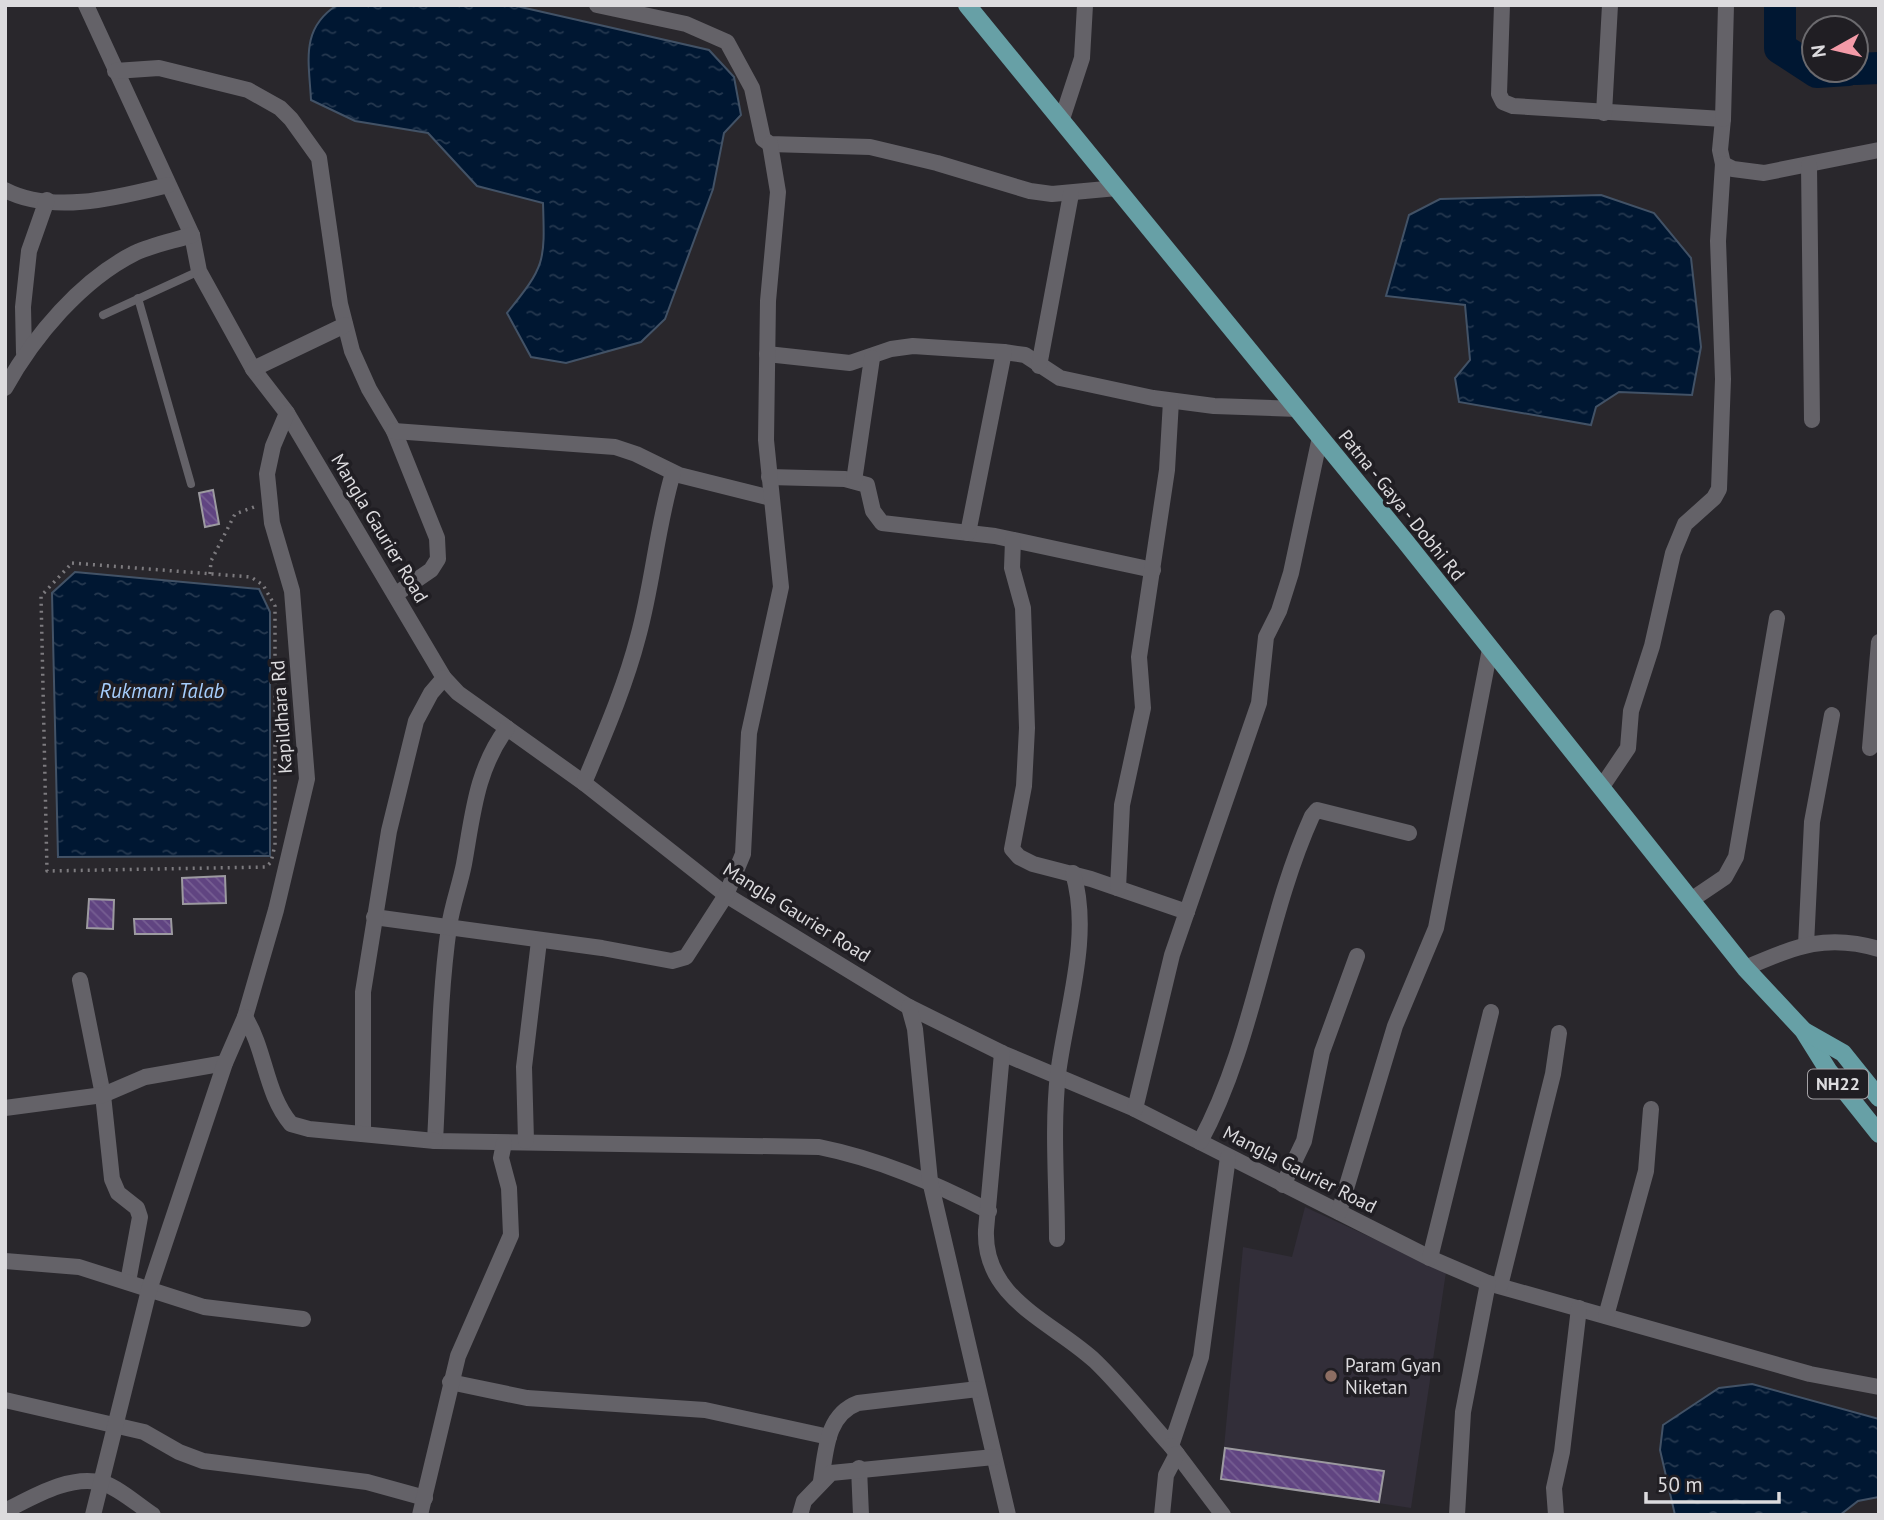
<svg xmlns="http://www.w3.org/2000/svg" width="1884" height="1520" font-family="'PT Sans',sans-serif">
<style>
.built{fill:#322e39}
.water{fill:url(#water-ripples);stroke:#425266;stroke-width:2}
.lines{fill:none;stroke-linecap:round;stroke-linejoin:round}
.river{stroke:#001732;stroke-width:32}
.building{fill:url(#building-back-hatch);stroke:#9c9aa0;stroke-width:2}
.path{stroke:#7d7b7f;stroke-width:3.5;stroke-dasharray:2 5;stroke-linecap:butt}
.lane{stroke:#646268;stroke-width:8}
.street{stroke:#646268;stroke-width:16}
.primary{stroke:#67a0a6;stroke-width:18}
.education-dot{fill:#8d6e63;stroke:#201e23;stroke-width:2.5}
.labels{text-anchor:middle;stroke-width:7;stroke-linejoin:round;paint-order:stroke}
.shield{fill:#201e23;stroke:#a4a2a6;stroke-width:2}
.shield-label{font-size:18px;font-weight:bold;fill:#dcdbde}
.street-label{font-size:19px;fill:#dcdbde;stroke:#201e23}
.poi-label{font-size:19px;fill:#dcdbde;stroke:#201e23;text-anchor:start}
.water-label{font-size:21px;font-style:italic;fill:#a5cdfc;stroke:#201e23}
</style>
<defs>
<pattern id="water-ripples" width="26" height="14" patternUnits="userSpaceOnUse" patternTransform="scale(1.75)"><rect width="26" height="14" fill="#001732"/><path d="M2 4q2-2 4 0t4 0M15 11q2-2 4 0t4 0" fill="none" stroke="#25384f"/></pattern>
<pattern id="building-back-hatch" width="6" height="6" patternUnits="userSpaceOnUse" patternTransform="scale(1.75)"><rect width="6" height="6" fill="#604481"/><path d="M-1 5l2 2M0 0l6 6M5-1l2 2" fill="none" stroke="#765e92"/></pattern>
</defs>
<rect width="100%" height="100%" fill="#29272c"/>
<polygon class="built" points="1305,1207 1446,1272 1411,1508 1221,1479 1243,1247 1292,1257"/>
<g class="water">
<path d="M337 5H512L709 50 734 77 741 115 724 133 713 189 665 319 641 342 566 363 531 357 507 313C545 266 545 263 543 203L477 186 428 133 355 121 311 100C309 61 300 29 337 5Z"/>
<polygon points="1601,195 1654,213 1691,258 1701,347 1692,395 1619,392 1596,407 1591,425 1459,402 1455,378 1470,360 1465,305 1386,296 1409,215 1440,199"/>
<polygon points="75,572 259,589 270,612 270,856 58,857 52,593"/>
<polygon points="1752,1384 1879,1419 1879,1497 1858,1501 1840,1515 1675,1515 1660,1450 1663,1425 1719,1388"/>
</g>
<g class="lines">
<g class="river">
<polyline points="1780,5 1780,48 1817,72 1848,70"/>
<polyline points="1856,69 1879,68"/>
</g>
</g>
<g class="building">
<polygon points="213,490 219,524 205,527 199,493"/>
<polygon points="225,876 226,903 183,904 182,878"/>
<polygon points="89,899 114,900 113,929 87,928"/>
<polygon points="134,919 171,919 172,934 135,934"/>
<polygon points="1225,1448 1384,1471 1379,1502 1221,1479"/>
</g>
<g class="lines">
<g class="path">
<polygon points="72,563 251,577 263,585 275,606 275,845 271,862 266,867 47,871 41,596"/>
<polyline points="210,574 211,561 235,514 254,507"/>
</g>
<g class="lane">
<polyline points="138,298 191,484"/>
<polyline points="103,315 199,271"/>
</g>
<g class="street">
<polyline points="86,5 192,235 199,271 253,369 287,413 444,678 458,693 584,783 726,895 909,1007 1002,1053 1135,1109 1430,1258 1488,1283 1810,1374 1879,1387"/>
<polyline points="597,5 686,24 727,42 752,88 763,139 770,144 870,147 937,163 1030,191 1052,194 1117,188"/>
<polyline points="1502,5 1499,94 1503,102 1513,106 1723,119 1720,150 1723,164 1733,169 1764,173 1879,150"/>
<polyline points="115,71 159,68 248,90 280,108 291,119 319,158 340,304 352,351 369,389 394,431 437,538 438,559 431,570 396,594"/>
<polyline points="1604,113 1610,5"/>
<polyline points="1062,119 1082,58 1085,5"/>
<polyline points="1723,119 1726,5"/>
<polyline points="1809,165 1812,420"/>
<path d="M5 190C53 215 119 197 168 185"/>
<polyline points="24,353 23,307 29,251 47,200"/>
<polyline points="767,354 850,363 891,349 913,346 1004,352 1025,355 1060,378 1153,398 1214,406 1298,409"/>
<polyline points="1039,366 1071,194"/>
<polyline points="253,369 345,325"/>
<path d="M5 388C34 336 81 280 135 253 152 245 173 241 192 235"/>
<polyline points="394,431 615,447 636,454 679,475 771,498"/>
<polyline points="769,477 845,479 867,485 873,511 882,523 995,536 1153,570"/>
<polyline points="854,481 872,358"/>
<polyline points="968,533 1004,352"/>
<polyline points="1013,540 1012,568 1023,608 1027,728 1024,786 1012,849 1019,857 1033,864 1091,879 1187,912"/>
<path d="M507 728C476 770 473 814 464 864 460 885 452 905 449 927 439 997 439 1070 435 1141L819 1147C879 1159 934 1183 989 1211"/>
<polyline points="1870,748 1879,642"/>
<path d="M584 783C604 735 625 687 638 637 653 583 657 526 673 473"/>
<polyline points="1601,788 1628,748 1631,711 1652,646 1673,553 1685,524 1714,498 1719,489 1723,379 1718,241 1723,164"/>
<polyline points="1118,888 1122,805 1143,708 1139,657 1167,470 1171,401"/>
<polyline points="1691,900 1725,877 1736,857 1777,618"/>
<polyline points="374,917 602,948 672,961 686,957 726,895 743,854 749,733 781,587 766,440 768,301 778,192 770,144"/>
<polyline points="1806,945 1812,822 1832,715"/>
<path d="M1745 968C1795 947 1825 933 1879 949"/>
<polyline points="80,980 103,1095 112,1179 118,1193 137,1208 140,1217 128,1282"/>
<polyline points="909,1007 915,1029 930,1181 1008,1515"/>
<polyline points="245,1017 276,910 307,779 292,591 272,523 267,474 273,446 287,413"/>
<path d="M1002 1053 986 1230C983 1299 1053 1322 1095 1361 1122 1387 1146 1418 1171 1446L1201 1357 1228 1157"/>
<polyline points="5,1108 103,1095 145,1077 225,1063"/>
<polyline points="1135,1109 1172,955 1259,703 1266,637 1279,611 1291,573 1320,437"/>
<polyline points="363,1134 363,992 389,831 416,721 431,693 444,678"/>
<polyline points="526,1141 524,1067 539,941"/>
<path d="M1200 1142C1255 1040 1265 920 1312 816L1317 810 1409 833"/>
<polyline points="1283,1185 1304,1141 1322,1052 1357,956"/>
<polyline points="1339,1212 1395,1026 1436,928 1490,649"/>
<path d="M1057 1239C1057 1185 1052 1128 1058 1074 1066 1010 1092 937 1073 873"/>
<polyline points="1430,1258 1491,1012"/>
<polyline points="5,1261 79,1267 204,1307 303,1319"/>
<polyline points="1500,1286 1553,1074 1559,1033"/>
<polyline points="1606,1316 1646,1171 1651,1109"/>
<polyline points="450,1382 527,1398 705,1410 829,1437"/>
<polyline points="5,1400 144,1432 179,1452 203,1461 367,1482 425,1498"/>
<polyline points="1171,1446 1223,1515"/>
<polyline points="859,1468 861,1515"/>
<path d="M821 1481C826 1451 826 1415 858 1403L978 1389"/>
<path d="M5 1511C33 1497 70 1474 103 1483 119 1488 138 1505 153 1515"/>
<path d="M93 1515 149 1290 225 1063 245 1017C266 1051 265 1093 291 1124L309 1129 435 1141"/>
<polyline points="420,1515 458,1356 511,1235 509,1188 501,1158 504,1143"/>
<polyline points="800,1515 804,1501 831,1473 994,1457"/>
<polyline points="1162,1515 1166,1475 1177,1454"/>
<polyline points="1457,1515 1463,1412 1488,1283"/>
<polyline points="1556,1515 1554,1488 1562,1452 1579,1308"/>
</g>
<g class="primary">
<polyline points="967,5 1405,541 1745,968 1803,1030 1828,1070 1879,1134"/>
<polyline points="1806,1032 1843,1053 1879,1098"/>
</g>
</g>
<circle class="education-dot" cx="1331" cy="1376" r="7"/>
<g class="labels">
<rect class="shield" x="1808" y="1069.5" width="60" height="29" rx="5"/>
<g class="shield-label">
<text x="1838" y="1090">NH22</text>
</g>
<g class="street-label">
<text transform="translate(1402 505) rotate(51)" y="7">Patna - Gaya - Dobhi Rd</text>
<text transform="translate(380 528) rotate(59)" y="7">Mangla Gaurier Road</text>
<text transform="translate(281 717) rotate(-94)" y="7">Kapildhara Rd</text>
<text transform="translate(797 912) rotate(32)" y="7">Mangla Gaurier Road</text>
<text transform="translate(1300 1169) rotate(27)" y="7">Mangla Gaurier Road</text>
</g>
<g class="poi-label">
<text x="1345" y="1372">Param Gyan<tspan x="1345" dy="22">Niketan</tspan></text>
</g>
<g class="water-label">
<text x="162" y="698">Rukmani Talab</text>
</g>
</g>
<rect width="1884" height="1520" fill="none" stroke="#dcdbde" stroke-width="14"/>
<g transform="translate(1835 49) rotate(262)"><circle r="33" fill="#201e23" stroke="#6b6a6e" stroke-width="2"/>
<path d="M0-5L12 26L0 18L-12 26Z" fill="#f39aa7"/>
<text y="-10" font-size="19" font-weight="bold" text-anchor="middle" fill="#dcdbde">N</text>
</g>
<path d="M1646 1492v10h133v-10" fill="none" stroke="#dcdbde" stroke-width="3.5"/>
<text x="1657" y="1492" font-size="21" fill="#dcdbde" stroke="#201e23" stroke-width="5" paint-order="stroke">50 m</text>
</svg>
